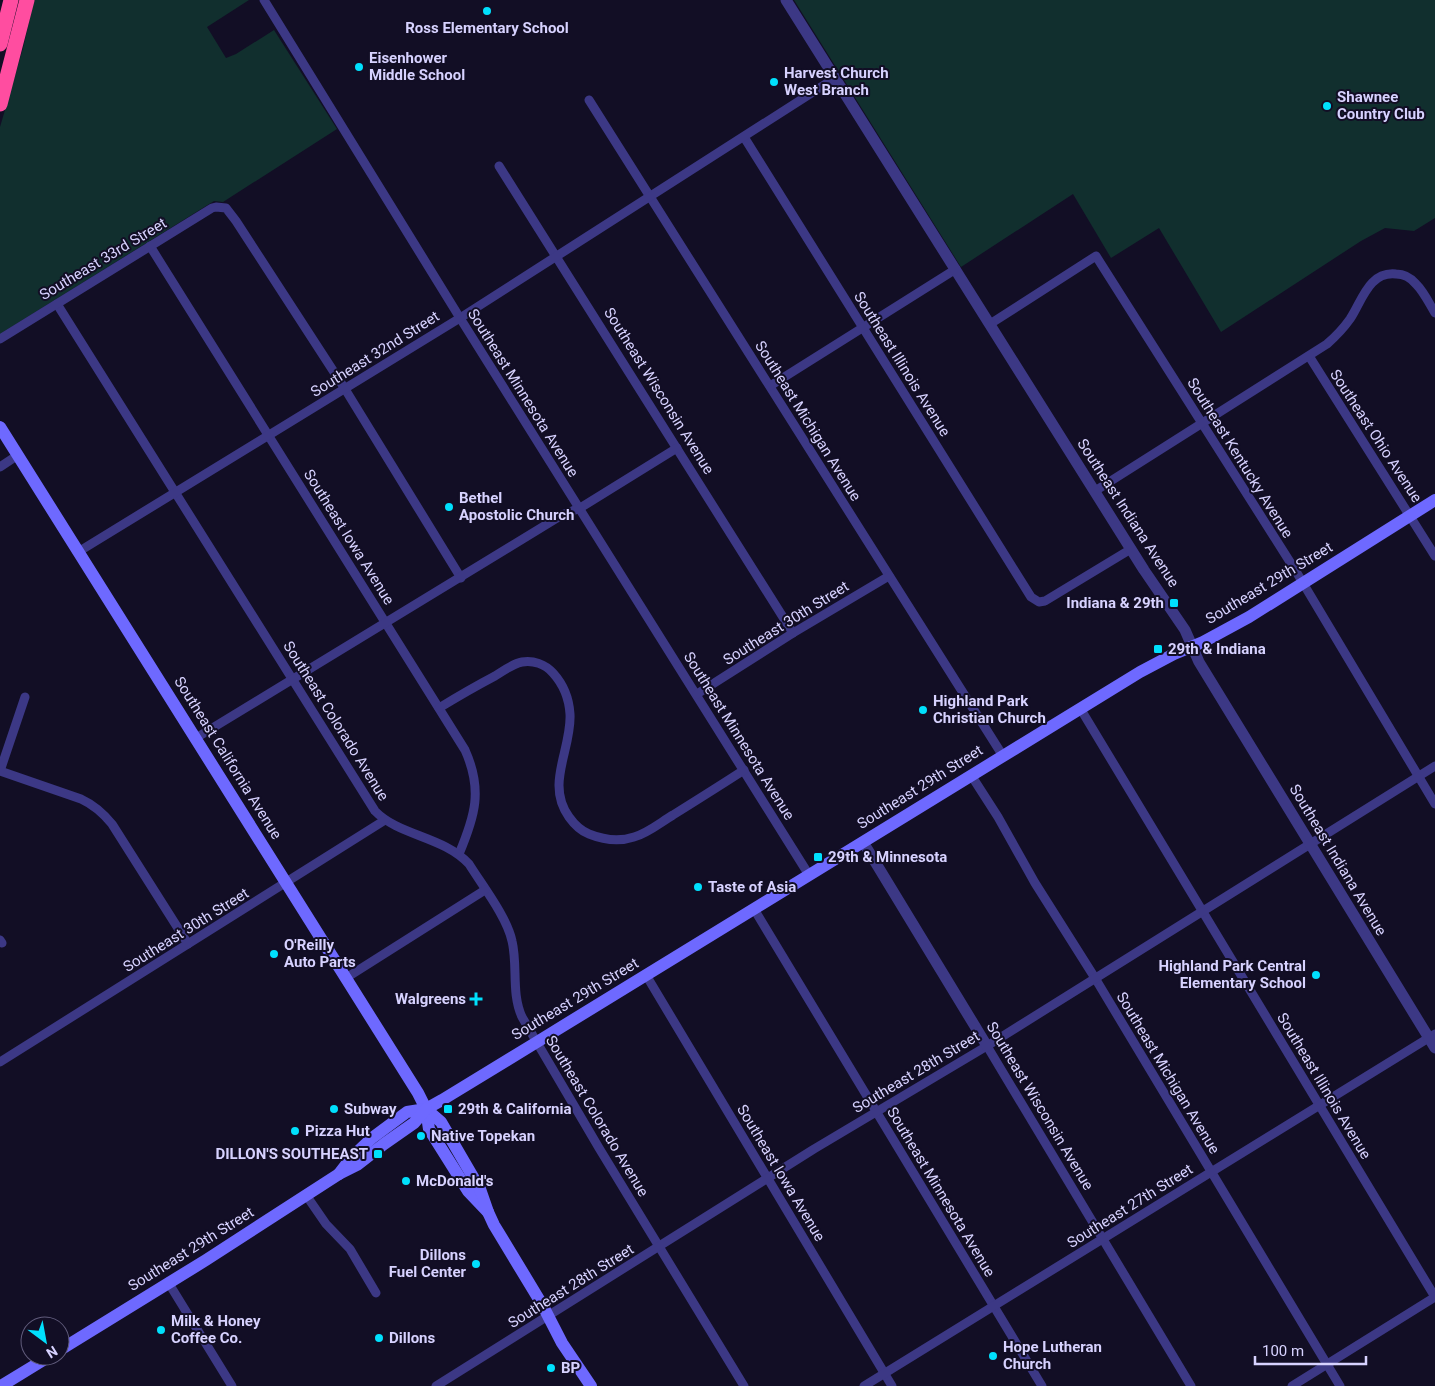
<svg xmlns="http://www.w3.org/2000/svg" width="1435" height="1386" font-family="Roboto,sans-serif">
<style>
.green{fill:#112f2e}
.lines{fill:none;stroke-linecap:round;stroke-linejoin:round}
.minor{stroke:#3c3885;stroke-width:9}
.tertiary{stroke:#3c3885;stroke-width:11}
.secondary{stroke:#6e69ff;stroke-width:12}
.motorway{stroke:#ff4da0;stroke-width:15}
.poi-dot{fill:#00e0fd;stroke:#120e25;stroke-width:2}
.labels{text-anchor:middle;stroke-width:4;stroke-linejoin:round;paint-order:stroke}
.poi-label{font-size:15px;font-weight:bold;fill:#d7d2ff;stroke:#120e25;text-anchor:start}
.street-label{font-size:15px;fill:#d7d2ff;stroke:#120e25}
</style>
<rect width="100%" height="100%" fill="#120e25"/>
<g class="green">
<polygon points="34,0 249,0 207,27 226,58 236,54 274,30 337,129 223,202 214,201 0,334 0,127 23,48"/>
<polygon points="794,0 1435,0 1435,218 1414,231 1385,228 1361,241 1221,332 1159,228 1111,258 1073,194 961,267"/>
</g>
<g class="lines">
<g class="minor">
<polyline points="264,0 460,318 809,875"/>
<polyline points="589,100 1003,756"/>
<polyline points="744,137 1031,597 1039,602 1045,601 1131,549"/>
<polyline points="499,166 793,633"/>
<path d="M150 246 465 750C483 790 475 816 459 854"/>
<path d="M57 304 375 811C399 836 443 836 469 864 482 885 507 917 512 941 518 966 511 993 522 1017L599 1148 744 1386"/>
<polyline points="990,324 1096,256 1297,573 1435,804"/>
<polyline points="0,339 212,208 216,207 226,208 236,221 345,389 461,578"/>
<polyline points="1309,356 1435,556"/>
<polyline points="770,386 956,269"/>
<polyline points="0,467 18,455"/>
<path d="M1095 491 1327 344C1335 337 1343 329 1350 319 1362 301 1369 271 1396 274 1404 274 1411 278 1416 284 1424 292 1429 303 1435 313"/>
<polyline points="78,552 460,318 835,78"/>
<polyline points="697,694 793,633 889,576"/>
<path d="M25 697 0 771 81 799C94 805 103 813 112 824L188 944"/>
<path d="M439 708C457 697 476 686 495 676 503 671 512 664 522 662 533 660 545 664 553 673 563 684 569 698 570 714 572 749 545 784 569 817 574 824 581 831 589 834 604 840 619 842 634 837 648 833 661 822 673 815 697 800 721 785 744 770"/>
<polyline points="1080,708 1435,1297"/>
<polyline points="196,738 562,515 580,508 677,448"/>
<polyline points="971,775 998,817 1035,883 1095,978 1340,1386"/>
<polyline points="754,909 1042,1386"/>
<polyline points="0,940 2,943"/>
<polyline points="646,975 892,1386"/>
<polyline points="346,978 485,890"/>
<polyline points="987,1046 1191,1386"/>
<polyline points="0,1062 385,820"/>
<polyline points="306,1195 326,1224 350,1249 376,1293"/>
<polyline points="168,1282 232,1386"/>
<polyline points="436,1386 814,1149 987,1046 1435,766"/>
<polyline points="864,1386 1435,1034"/>
<polyline points="1292,1386 1435,1297"/>
</g>
<g class="tertiary">
<polyline points="786,0 1144,570 1185,630 1199,662 1435,1048"/>
<polyline points="863,842 987,1046"/>
</g>
<g class="secondary">
<polyline points="0,427 418,1093 426,1109 429,1129 468,1191 488,1212"/>
<polyline points="426,1109 441,1122 480,1189 488,1212 494,1225 543,1306 562,1343 591,1386"/>
<polyline points="339,1174 352,1157 372,1138 407,1112 426,1109 442,1100 537,1042 1140,672 1174,654 1203,642 1249,617 1435,500"/>
<polyline points="60,1350 206,1260 339,1174 357,1165 384,1144 414,1123 426,1109"/>
<polyline points="1,1386 50,1356"/>
</g>
<g class="motorway">
<polyline points="0,44 11,0"/>
<polyline points="0,104 27,0"/>
</g>
</g>
<g class="poi-dot">
<circle cx="487" cy="11" r="5"/>
<circle cx="359" cy="67" r="5"/>
<circle cx="774" cy="82" r="5"/>
<circle cx="1327" cy="106" r="5"/>
<circle cx="449" cy="507" r="5"/>
<rect x="1169" y="598" width="10" height="10" rx="2.5"/>
<rect x="1153" y="644" width="10" height="10" rx="2.5"/>
<circle cx="923" cy="710" r="5"/>
<rect x="813" y="852" width="10" height="10" rx="2.5"/>
<circle cx="698" cy="887" r="5"/>
<circle cx="274" cy="954" r="5"/>
<circle cx="1316" cy="975" r="5"/>
<path d="M473.5 991.5h5v5h5v5h-5v5h-5v-5h-5v-5h5z"/>
<circle cx="334" cy="1109" r="5"/>
<rect x="443" y="1104" width="10" height="10" rx="2.5"/>
<circle cx="295" cy="1131" r="5"/>
<circle cx="421" cy="1136" r="5"/>
<rect x="373" y="1149" width="10" height="10" rx="2.5"/>
<circle cx="406" cy="1181" r="5"/>
<circle cx="476" cy="1264" r="5"/>
<circle cx="161" cy="1330" r="5"/>
<circle cx="379" cy="1338" r="5"/>
<circle cx="993" cy="1356" r="5"/>
<circle cx="551" cy="1368" r="5"/>
</g>
<g class="labels">
<g class="poi-label">
<text x="487" y="33" text-anchor="middle">Ross Elementary School</text>
<text x="369" y="63">Eisenhower<tspan x="369" dy="17">Middle School</tspan></text>
<text x="784" y="78">Harvest Church<tspan x="784" dy="17">West Branch</tspan></text>
<text x="1337" y="102">Shawnee<tspan x="1337" dy="17">Country Club</tspan></text>
<text x="459" y="503">Bethel<tspan x="459" dy="17">Apostolic Church</tspan></text>
<text x="1164" y="608" text-anchor="end">Indiana &amp; 29th</text>
<text x="1168" y="654">29th &amp; Indiana</text>
<text x="933" y="706">Highland Park<tspan x="933" dy="17">Christian Church</tspan></text>
<text x="828" y="862">29th &amp; Minnesota</text>
<text x="708" y="892">Taste of Asia</text>
<text x="284" y="950">O'Reilly<tspan x="284" dy="17">Auto Parts</tspan></text>
<text x="1306" y="971" text-anchor="end">Highland Park Central<tspan x="1306" dy="17">Elementary School</tspan></text>
<text x="466" y="1004" text-anchor="end">Walgreens</text>
<text x="344" y="1114">Subway</text>
<text x="458" y="1114">29th &amp; California</text>
<text x="305" y="1136">Pizza Hut</text>
<text x="431" y="1141">Native Topekan</text>
<text x="368" y="1159" text-anchor="end">DILLON'S SOUTHEAST</text>
<text x="416" y="1186">McDonald's</text>
<text x="466" y="1260" text-anchor="end">Dillons<tspan x="466" dy="17">Fuel Center</tspan></text>
<text x="171" y="1326">Milk &amp; Honey<tspan x="171" dy="17">Coffee Co.</tspan></text>
<text x="389" y="1343">Dillons</text>
<text x="1003" y="1352">Hope Lutheran<tspan x="1003" dy="17">Church</tspan></text>
<text x="561" y="1373">BP</text>
</g>
<g class="street-label">
<text transform="translate(103 259) rotate(-31)" y="5">Southeast 33rd Street</text>
<text transform="translate(375 354) rotate(-32)" y="5">Southeast 32nd Street</text>
<text transform="translate(902 364) rotate(58)" y="5">Southeast Illinois Avenue</text>
<text transform="translate(659 391) rotate(58)" y="5">Southeast Wisconsin Avenue</text>
<text transform="translate(523 393) rotate(58)" y="5">Southeast Minnesota Avenue</text>
<text transform="translate(808 421) rotate(58)" y="5">Southeast Michigan Avenue</text>
<text transform="translate(1376 436) rotate(57)" y="5">Southeast Ohio Avenue</text>
<text transform="translate(1240 458) rotate(58)" y="5">Southeast Kentucky Avenue</text>
<text transform="translate(1128 513) rotate(57)" y="5">Southeast Indiana Avenue</text>
<text transform="translate(349 537) rotate(58)" y="5">Southeast Iowa Avenue</text>
<text transform="translate(1269 583) rotate(-31)" y="5">Southeast 29th Street</text>
<text transform="translate(786 623) rotate(-32)" y="5">Southeast 30th Street</text>
<text transform="translate(336 721) rotate(58)" y="5">Southeast Colorado Avenue</text>
<text transform="translate(739 736) rotate(58)" y="5">Southeast Minnesota Avenue</text>
<text transform="translate(228 758) rotate(58)" y="5">Southeast California Avenue</text>
<text transform="translate(920 787) rotate(-32)" y="5">Southeast 29th Street</text>
<text transform="translate(1338 860) rotate(59)" y="5">Southeast Indiana Avenue</text>
<text transform="translate(186 930) rotate(-32)" y="5">Southeast 30th Street</text>
<text transform="translate(575 999) rotate(-31)" y="5">Southeast 29th Street</text>
<text transform="translate(916 1072) rotate(-31)" y="5">Southeast 28th Street</text>
<text transform="translate(1168 1073) rotate(59)" y="5">Southeast Michigan Avenue</text>
<text transform="translate(1324 1086) rotate(59)" y="5">Southeast Illinois Avenue</text>
<text transform="translate(1040 1106) rotate(59)" y="5">Southeast Wisconsin Avenue</text>
<text transform="translate(597 1116) rotate(59)" y="5">Southeast Colorado Avenue</text>
<text transform="translate(781 1173) rotate(59)" y="5">Southeast Iowa Avenue</text>
<text transform="translate(941 1192) rotate(59)" y="5">Southeast Minnesota Avenue</text>
<text transform="translate(1130 1206) rotate(-32)" y="5">Southeast 27th Street</text>
<text transform="translate(191 1249) rotate(-32)" y="5">Southeast 29th Street</text>
<text transform="translate(571 1286) rotate(-32)" y="5">Southeast 28th Street</text>
</g>
</g>
<g transform="translate(45 1341) rotate(148)"><circle r="24" fill="#120e25" stroke="#615c7c"/>
<path d="M0-4L9 19L0 12L-9 19Z" fill="#00e0fd"/>
<text y="-8" font-size="14" font-weight="bold" text-anchor="middle" fill="#d7d2ff">N</text>
</g>
<path d="M1255 1356v8h111v-8" fill="none" stroke="#d7d2ff" stroke-width="2.5"/>
<text x="1262" y="1356" font-size="15" fill="#d7d2ff" stroke="#120e25" stroke-width="4" paint-order="stroke">100 m</text>
</svg>
